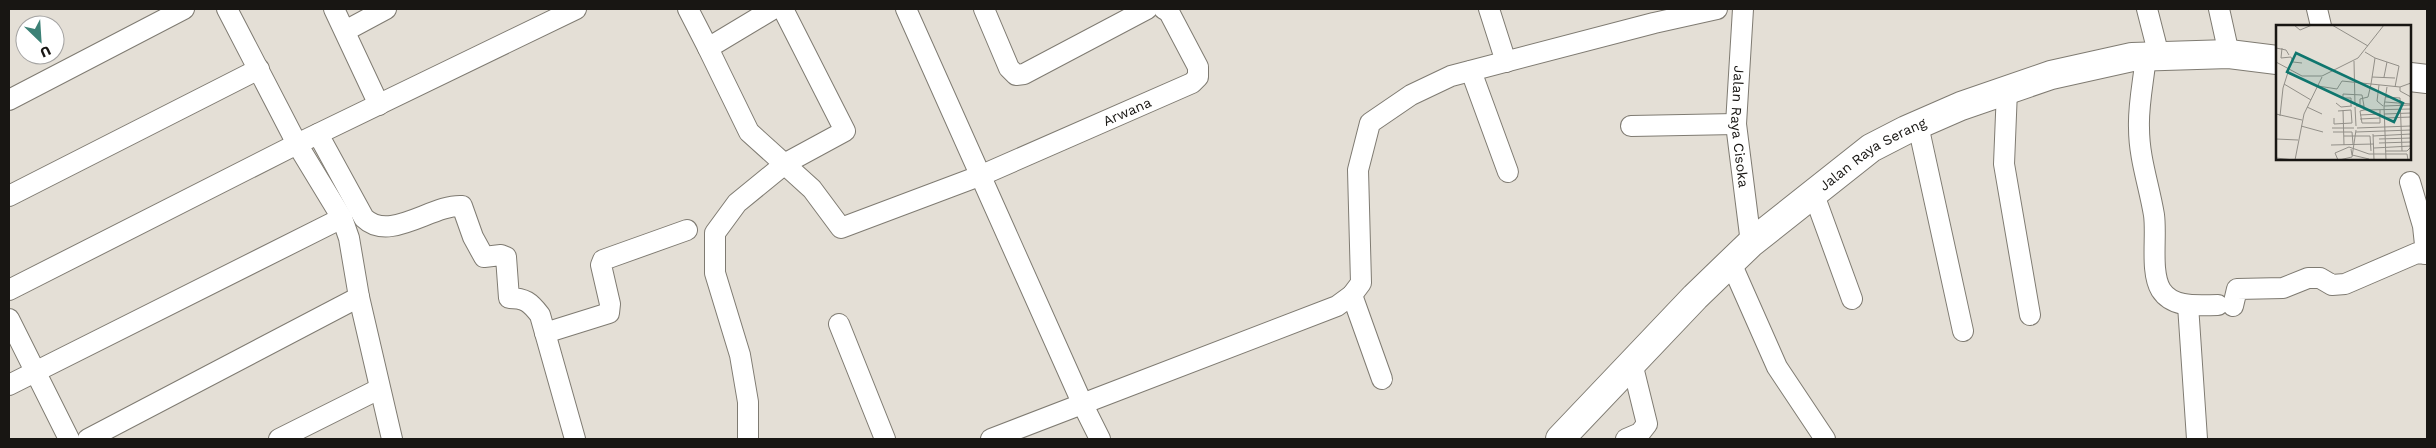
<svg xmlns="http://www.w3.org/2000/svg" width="2436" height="448" font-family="'Work Sans',sans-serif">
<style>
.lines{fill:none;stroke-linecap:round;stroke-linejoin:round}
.minor-casing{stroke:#7f7b72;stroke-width:22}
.highway-casing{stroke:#7f7b72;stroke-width:30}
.minor{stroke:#fff;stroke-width:20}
.highway{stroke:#fff;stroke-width:28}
.labels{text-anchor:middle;stroke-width:4;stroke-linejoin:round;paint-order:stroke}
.street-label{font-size:14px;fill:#181613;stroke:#fff}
.inset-road{fill:none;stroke:#928f88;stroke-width:1}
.view{fill:#0f766e;fill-opacity:0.15;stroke:#0f766e;stroke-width:2.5}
.inset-edge{fill:none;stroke:#181613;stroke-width:2.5}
</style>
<rect width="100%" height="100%" fill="#e4dfd6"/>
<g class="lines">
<defs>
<g id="minor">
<polyline points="227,9 297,144 342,218 349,238 359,297 392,439"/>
<polyline points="334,9 379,105"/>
<polyline points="688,9 708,48 773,9"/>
<polyline points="906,9 1083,405 1100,439"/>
<polyline points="984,9 1009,68 1016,75 1024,74 1147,9"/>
<polyline points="1489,9 1506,62"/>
<path id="s1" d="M1743 9 1736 124 1751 243"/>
<polyline points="2147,9 2159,56"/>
<polyline points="2219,9 2229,54"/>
<polyline points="2317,9 2321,26"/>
<polyline points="345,31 386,9"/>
<path id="s2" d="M708 48 749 132 812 189 841 228 982 175 1192 83 1198 77V67L1169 12 1164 9"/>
<path d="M2146 55C2144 79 2138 104 2139 128 2139 158 2149 185 2154 215 2157 236 2150 272 2161 290 2173 309 2200 305 2218 305"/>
<polyline points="1471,71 1508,172"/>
<polyline points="2007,90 2004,164 2030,315"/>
<polyline points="9,100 184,9"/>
<polyline points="1918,125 1963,331"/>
<polyline points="1631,126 1736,124"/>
<path d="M318 134 364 218C390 243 432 204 462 206L473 237 484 257 501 255 506 257 509 298C525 298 530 302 540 315L575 439"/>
<polyline points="2410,182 2423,226 2426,254"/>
<polyline points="1813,192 1852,299"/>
<polyline points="9,196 259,69"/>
<polyline points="1731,263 1777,367 1825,439"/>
<polyline points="9,290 297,144 576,9"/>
<polyline points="1352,295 1382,379"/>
<polyline points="2188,305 2197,439"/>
<polyline points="2233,306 2237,289 2283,288 2308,278 2320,278 2332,285 2345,284 2417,253 2427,254"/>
<polyline points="9,319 69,439"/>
<polyline points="839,324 885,439"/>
<polyline points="545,333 609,313 610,304 601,265 603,260 687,230"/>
<polyline points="9,385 342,218"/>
<polyline points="88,439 359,297"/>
<polyline points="279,439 379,389"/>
<polyline points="748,439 748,402 740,355 715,273 715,233 737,203 786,163 845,131 783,9"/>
<polyline points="991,439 1337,306 1352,295 1361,283 1358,170 1370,123 1411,95 1451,76 1654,23 1717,9"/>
<polyline points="1626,439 1640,433 1647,424 1632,363"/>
</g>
<g id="highway">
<polyline points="2410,77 2427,79"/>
<path id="s3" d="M1560 439 1695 297 1751 243 1871 148 1906 130 1961 106 2051 75 2132 57 2229 54 2277 60"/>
</g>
</defs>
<use href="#minor" class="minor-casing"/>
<use href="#highway" class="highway-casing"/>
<use href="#minor" class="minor"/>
<use href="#highway" class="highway"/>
</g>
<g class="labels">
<g class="street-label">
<text dy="5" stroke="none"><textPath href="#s2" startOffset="536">Arwana</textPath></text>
<text dy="5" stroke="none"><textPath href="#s1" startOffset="118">Jalan Raya Cisoka</textPath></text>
<text dy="5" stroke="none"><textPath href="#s3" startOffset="425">Jalan Raya Serang</textPath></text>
</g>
</g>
<g transform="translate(2276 25)">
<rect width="135" height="135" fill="#e4dfd6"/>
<path class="inset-road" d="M18 0 24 5 36 0M56 0 92 21M0 23 10 25 13 30M6 23 5 33 15 32 17 37 26 38M89 27 99 33 95 59M99 33 123 41 119 62M78 36 79 80M0 37 26 51H46L82 33 108 0M96 52 119 53M108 52 111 37M8 59 35 75M103 60 101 76 107 81M42 61 61 64 66 56 124 62 135 58M124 62V66L135 72M110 72 124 73 126 126M109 77 135 79M60 78 65 82 76 81M84 80V74L92 72 95 59M75 81V73H67V69L86 70 88 81M80 81H88V85L135 84M108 81 135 80M31 82 46 89M79 82 80 101M67 85 68 120M88 85 84 86 86 98H104V85M0 89 26 95M108 89 135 88M84 90 104 89M4 91 7 63 13 44M58 93V99L76 98 75 85 62 86M108 93 135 92M84 94 104 93M25 101 47 107M56 103H78M81 103 135 101M57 107H76L77 119M80 107 135 105M97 109 98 135M68 111H94M94 111 95 126M97 111 135 109M0 114 22 115M103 114 135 113M103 118 135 117M55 120 98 119M98 123 135 121M75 124 76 130 93 134M109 126H131L135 122M0 133 18 135M19 135 28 89 46 52M62 135 59 128 73 122 93 129H131L132 135M63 135 76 132 80 105M110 135 108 81 111 62"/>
<path class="view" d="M20 28 127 78 118 97 11 47Z"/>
<rect width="135" height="135" class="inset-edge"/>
</g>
<rect width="2436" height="448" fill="none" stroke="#181613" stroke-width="20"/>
<g transform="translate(40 40) rotate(155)"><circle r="24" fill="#ffffff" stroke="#a3a2a1"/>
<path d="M0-4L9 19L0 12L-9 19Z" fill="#3c8176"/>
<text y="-8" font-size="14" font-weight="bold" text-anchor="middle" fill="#181613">U</text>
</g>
</svg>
